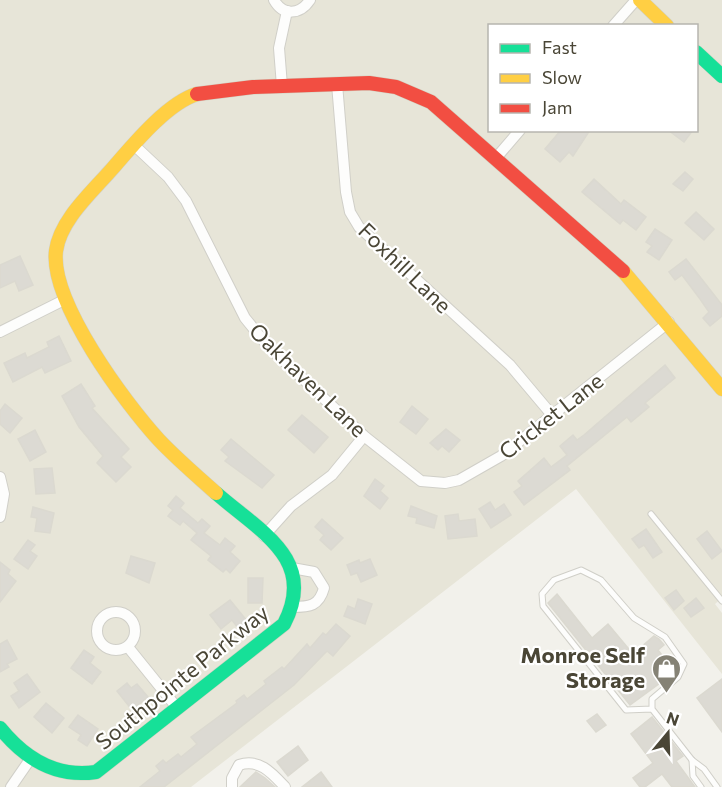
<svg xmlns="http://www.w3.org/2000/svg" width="722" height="787" font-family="Commissioner,sans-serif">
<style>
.residential{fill:#e7e5d8;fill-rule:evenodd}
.building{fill:#dcdad3;stroke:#dbd9d0;stroke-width:1.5}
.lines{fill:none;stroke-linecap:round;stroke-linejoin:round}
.lane-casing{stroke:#d0cfc8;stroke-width:7}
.street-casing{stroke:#d0cfc8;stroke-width:12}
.fast-casing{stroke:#d2d1c1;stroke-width:15}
.slow-casing{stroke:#d2d1c1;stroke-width:15}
.jam-casing{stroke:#d2d1c1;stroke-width:15}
.lane{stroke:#fdfdfc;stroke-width:5}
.street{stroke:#fdfdfc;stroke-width:10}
.fast{stroke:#16e098;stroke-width:14}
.slow{stroke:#ffcf43;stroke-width:14}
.jam{stroke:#f24e42;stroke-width:14}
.labels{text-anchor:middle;stroke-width:4.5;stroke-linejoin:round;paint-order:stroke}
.street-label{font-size:22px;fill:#4a4636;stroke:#fff}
.poi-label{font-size:22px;font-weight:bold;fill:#4a4636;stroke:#fff;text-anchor:end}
</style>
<rect width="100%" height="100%" fill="#f2f1eb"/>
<path class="residential" d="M0 0H722V598L715 604 722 613V674L576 489 191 787H0ZM490 26H696V130H490Z"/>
<g class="building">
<polygon points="561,130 590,130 573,156 569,152 560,162 545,149"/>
<polygon points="668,130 693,130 684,142"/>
<polygon points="685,172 693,179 683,191 673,184"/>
<polygon points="594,179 621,204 624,200 646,217 636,230 623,220 620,224 582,192"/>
<polygon points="696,212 714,229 704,240 685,223"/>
<polygon points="655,229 672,240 659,260 647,252 652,246 646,242"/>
<polygon points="20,256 33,285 19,291 15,281 0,288 0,265"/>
<polygon points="686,259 722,305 722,316 710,326 703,318 709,312 700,299 682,275 675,280 669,272"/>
<polygon points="59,336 71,361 45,373 42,367 13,382 4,363 25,353 27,358 49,347 47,342"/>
<polygon points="665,365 675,378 645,403 649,407 631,422 627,417 567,466 570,470 524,505 514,492 522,486 518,481 544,458 551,467 567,455 560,446 573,435 577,440 584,435"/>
<polygon points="81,384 95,406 92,408 129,449 121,457 131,467 116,482 97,463 103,456 79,427 62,396"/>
<polygon points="5,404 22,418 10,433 0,424 0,411"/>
<polygon points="412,406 428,419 416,434 400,422"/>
<polygon points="302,415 328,437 314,453 288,430"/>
<polygon points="446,429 460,440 449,452 442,446 438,450 430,443"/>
<polygon points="35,430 46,452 30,461 18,439"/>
<polygon points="231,439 274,475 262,488 225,461 229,457 221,450"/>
<polygon points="52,468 55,493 36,494 34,469"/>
<polygon points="375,479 384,486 380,491 388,498 380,509 364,496"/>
<polygon points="176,496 184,503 180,508 198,523 202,519 210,526 204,533 220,545 225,538 235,546 230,552 240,561 230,573 226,569 223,572 208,560 211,556 191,540 197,533 183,521 180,525 168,516 173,510 168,506"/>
<polygon points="490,502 495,510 504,504 511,515 491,528 479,509"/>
<polygon points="411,506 437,516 434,528 416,523 417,518 408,516"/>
<polygon points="33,507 54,513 50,533 35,531 37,518 31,517"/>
<polygon points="458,514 459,521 475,519 477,536 448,539 445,516"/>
<polygon points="322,519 343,538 331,550 320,540 324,535 315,527"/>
<polygon points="646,529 662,552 653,558 644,545 639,548 632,539"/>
<polygon points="707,531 722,551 712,559 697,539"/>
<polygon points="28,540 35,545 30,551 37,556 28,569 14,559"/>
<polygon points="131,556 155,563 149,583 126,573"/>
<polygon points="370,559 377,575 361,582 357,573 351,575 347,565 359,560 360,563"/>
<polygon points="0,562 10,570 8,574 16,581 0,602"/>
<polygon points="248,578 263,578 262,603 248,603"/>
<polygon points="676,590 684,601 674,610 665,598"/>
<polygon points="557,594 592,638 608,624 633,654 654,636 659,639 664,645 658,650 675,672 630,705 548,603"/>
<polygon points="696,598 704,608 691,617 684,608"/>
<polygon points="358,599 372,604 365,624 344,616 348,606 355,609"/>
<polygon points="230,600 247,621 238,628 232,620 221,629 210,615"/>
<polygon points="336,624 350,636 333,656 327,651 294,685 164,787 140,787 160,771 156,766 163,760 166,763 178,754 181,757 197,744 191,737 237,703 236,701 244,695 247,699 266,684 264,681 282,667 284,669 307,644 310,648 323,633 326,635"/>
<polygon points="7,640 17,659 7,664 9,667 0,672 0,644"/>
<polygon points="84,650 94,657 90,663 101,672 92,684 71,668"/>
<polygon points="27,674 40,692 19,708 11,696 19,691 14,683"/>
<polygon points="722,679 722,732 697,698"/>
<polygon points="127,683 131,688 137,684 148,697 132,710 117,691"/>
<polygon points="46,703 64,718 52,733 34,717"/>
<polygon points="597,714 606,725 596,732 587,721"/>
<polygon points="78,715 98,729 87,746 78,740 81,735 69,727"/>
<polygon points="652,717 683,756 676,761 695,787 672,787 662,774 645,787 640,787 633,778 653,763 631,734"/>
<polygon points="298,746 308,760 288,776 277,762"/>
<polygon points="256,772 265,778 275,787 240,787"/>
<polygon points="321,772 332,787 302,787"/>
</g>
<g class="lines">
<defs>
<g id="lane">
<polyline points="651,514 722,601"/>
<polyline points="652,709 626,710 543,606 542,594 554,580 581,570 601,580 634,618 665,637 684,664 678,677 652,699 652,709 692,760 704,769 717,787"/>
<polyline points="692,760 693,776 701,787"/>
</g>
<g id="street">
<path d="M274 0C283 16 300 15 310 0"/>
<polyline points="613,26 636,0"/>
<polyline points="337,84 346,192 350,212 359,227 510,365 552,415"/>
<polyline points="282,86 279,48 287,11"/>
<polyline points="135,146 168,177 186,201 245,318 267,345 364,436 421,481 445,483 459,480 501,456 669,322"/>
<polyline points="496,158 520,130"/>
<polyline points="0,332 66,299"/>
<polyline points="0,477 4,494 0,517"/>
<polyline points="264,536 291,506 332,475 364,436"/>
<path d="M292 607C310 607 319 606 324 588L314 572 292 568"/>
<circle cx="116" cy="631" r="19"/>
<polyline points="128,647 178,709"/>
<polyline points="11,787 31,758"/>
<path d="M232 787V778L239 765C259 758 272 773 285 787"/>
</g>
<g id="fast">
<polyline points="696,52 722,76"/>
<path d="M0 728C25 759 56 778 96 772L284 624C318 559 259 531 216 493"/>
</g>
<g id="slow">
<polyline points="640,0 667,26"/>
<path d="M197 94C167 103 132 146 112 169 92 192 60 220 56 251 50 302 125 403 159 440 177 459 197 476 216 493"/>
<polyline points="623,271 722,389"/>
</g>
<polyline id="jam" points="197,94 253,87 369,83 396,87 431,102 623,271"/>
</defs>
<use href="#lane" class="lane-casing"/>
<use href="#street" class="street-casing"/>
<use href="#fast" class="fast-casing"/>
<use href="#slow" class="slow-casing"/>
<use href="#jam" class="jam-casing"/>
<use href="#lane" class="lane"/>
<use href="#street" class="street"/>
<use href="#fast" class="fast"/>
<use href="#slow" class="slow"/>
<use href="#jam" class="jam"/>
</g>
<defs>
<symbol id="shop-pin" viewBox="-11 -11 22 30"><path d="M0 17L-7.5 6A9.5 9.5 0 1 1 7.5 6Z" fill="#858275" stroke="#fff"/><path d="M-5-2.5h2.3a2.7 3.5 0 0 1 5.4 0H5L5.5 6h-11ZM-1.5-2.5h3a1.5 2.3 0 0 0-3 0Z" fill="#fff"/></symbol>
</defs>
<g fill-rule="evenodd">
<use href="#shop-pin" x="650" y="652" width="33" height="45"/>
</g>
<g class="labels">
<g class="street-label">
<text transform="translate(405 268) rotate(44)" y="8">Foxhill Lane</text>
<text transform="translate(308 380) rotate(44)" y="8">Oakhaven Lane</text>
<text transform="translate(551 416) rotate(-38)" y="8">Cricket Lane</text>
<text transform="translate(182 677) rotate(-39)" y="8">Southpointe Parkway</text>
</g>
<g class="poi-label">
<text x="645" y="663">Monroe Self<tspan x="645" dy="25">Storage</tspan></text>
</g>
</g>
<rect x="488" y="24" width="210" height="108" fill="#ffffff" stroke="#b7b5af" stroke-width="1.5"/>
<rect x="500" y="44" width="30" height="9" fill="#16e098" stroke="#b7b5af" stroke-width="1.5"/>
<text x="542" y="54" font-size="18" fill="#4a4636">Fast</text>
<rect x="500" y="74" width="30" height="9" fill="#ffcf43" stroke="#b7b5af" stroke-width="1.5"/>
<text x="542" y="84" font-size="18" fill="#4a4636">Slow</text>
<rect x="500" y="104" width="30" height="9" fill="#f24e42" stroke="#b7b5af" stroke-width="1.5"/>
<text x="542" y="114" font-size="18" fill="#4a4636">Jam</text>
<g transform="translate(668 733) rotate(19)" stroke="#ffffff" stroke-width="4.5" paint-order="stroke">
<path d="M0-4.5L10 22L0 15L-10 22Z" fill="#4a4636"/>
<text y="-9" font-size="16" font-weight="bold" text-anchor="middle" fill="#4a4636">N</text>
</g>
</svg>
